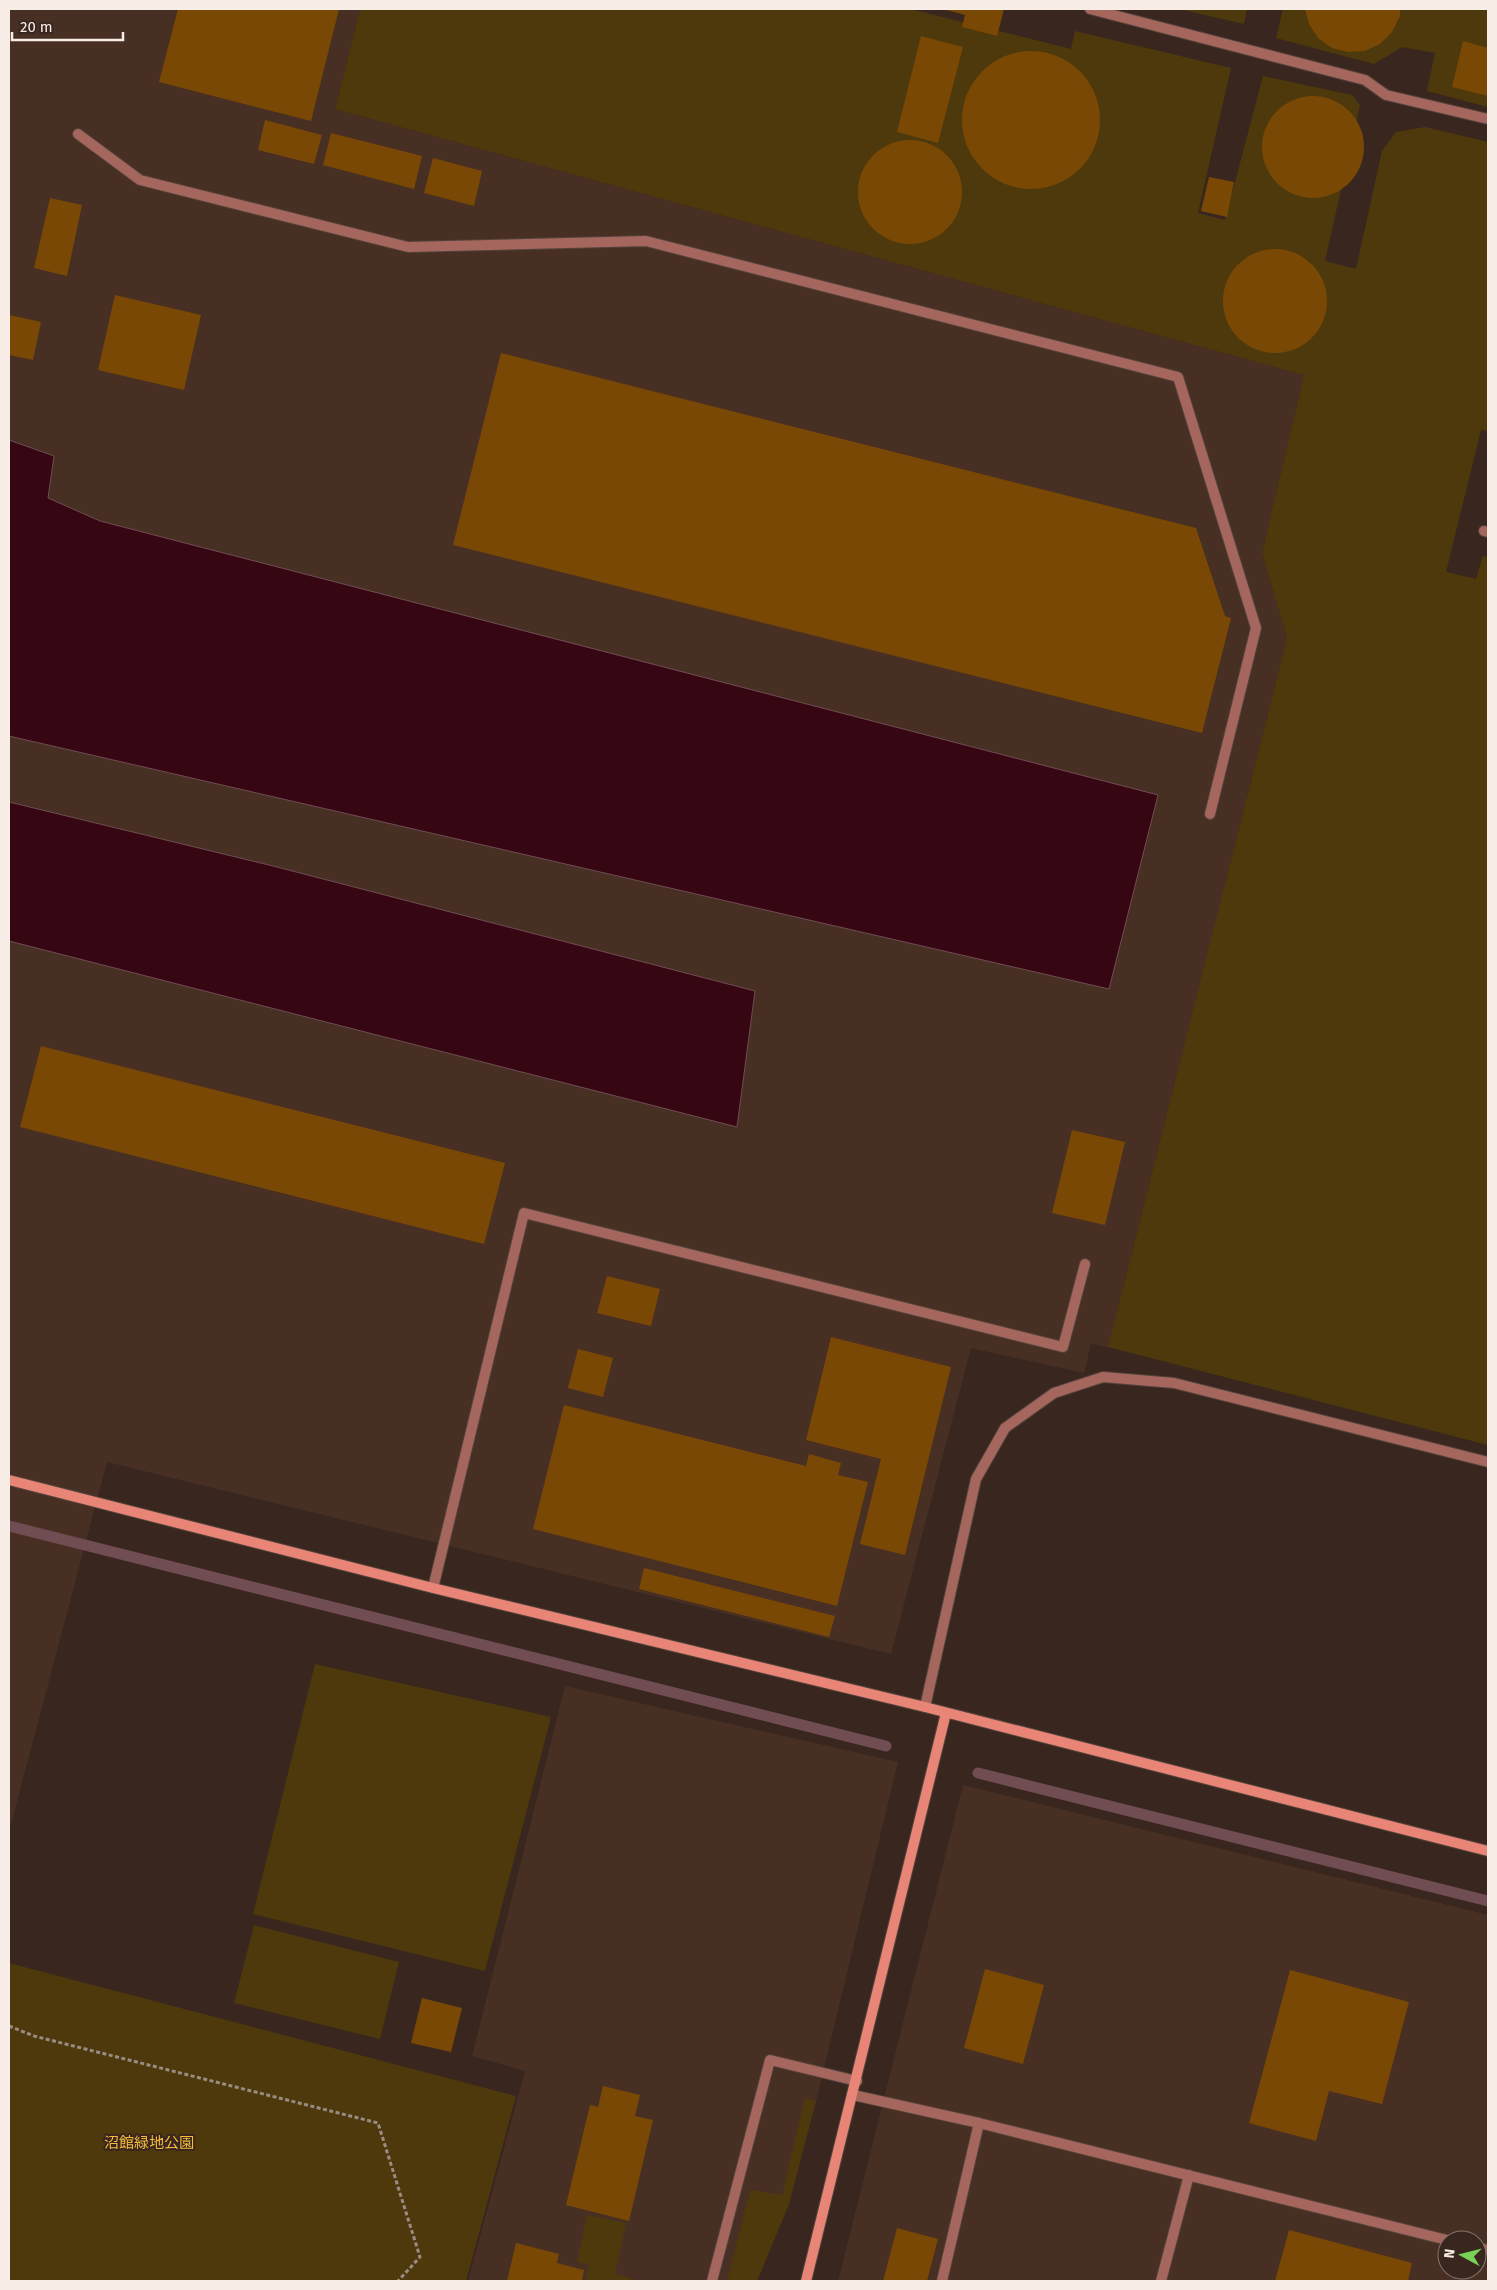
<svg xmlns="http://www.w3.org/2000/svg" width="1497" height="2290" font-family="'Fira Sans','Noto Sans JP',sans-serif">
<style>
.built{fill:#472f23;fill-rule:evenodd}
.green{fill:#4d390b}
.water{fill:#360713;stroke:#704c53}
.lines{fill:none;stroke-linecap:round;stroke-linejoin:round}
.stream{stroke:#704c53;stroke-width:11}
.building{fill:#7a4805}
.lane-casing{stroke:#54433b;stroke-width:12}
.secondary-casing{stroke:#54433b;stroke-width:12}
.path{stroke:#9a8b84;stroke-width:3;stroke-dasharray:4 2.5;stroke-linecap:butt}
.lane{stroke:#a4665d;stroke-width:10}
.secondary{stroke:#e88577;stroke-width:10}
.labels{text-anchor:middle;stroke-width:4;stroke-linejoin:round;paint-order:stroke}
.park-label{font-size:15px;fill:#f6bc39;stroke:#39271f}
</style>
<rect width="100%" height="100%" fill="#39271f"/>
<g class="built">
<polygon points="9,9 360,9 335,109 1304,375 1262,553 1287,638 1108,1347 1091,1344 1084,1373 971,1348 891,1654 107,1462 11,1824 9,1824"/>
<polygon points="565,1686 898,1762 816,2101 789,2204 757,2281 468,2281 525,2071 472,2056"/>
<path d="M963 1785 1488 1915V2281H838ZM1447 2240H1477V2270H1447Z"/>
</g>
<g class="green">
<polygon points="360,9 910,9 1071,49 1075,31 1231,68 1198,213 1225,220 1263,76 1352,95 1360,105 1325,261 1356,269 1382,151 1396,132 1425,127 1488,142 1488,431 1481,430 1446,572 1476,579 1483,556 1488,557 1488,1445 1108,1347 1287,638 1262,553 1304,375 335,109"/>
<polygon points="1179,9 1247,9 1244,24"/>
<polygon points="1283,9 1488,9 1488,107 1427,91 1435,53 1402,47 1374,64 1276,38"/>
<polygon points="315,1664 551,1717 485,1971 253,1914"/>
<polygon points="254,1925 399,1962 380,2039 234,2003"/>
<polygon points="9,1963 516,2096 466,2281 9,2281"/>
<polygon points="805,2098 816,2101 789,2204 757,2281 727,2281 750,2190 782,2195"/>
<polygon points="587,2215 626,2223 615,2274 631,2278 630,2281 585,2281 589,2265 577,2262"/>
</g>
<g class="water">
<polygon points="9,440 54,456 48,498 100,521 1158,795 1109,989 9,736"/>
<polygon points="9,802 273,866 755,991 737,1127 9,941"/>
</g>
<g class="lines">
<g class="stream">
<polyline points="9,1526 886,1746"/>
<polyline points="978,1773 1488,1901"/>
</g>
</g>
<g class="building">
<polygon points="178,9 339,9 311,121 159,82"/>
<polygon points="943,9 1004,9 997,36 962,27 965,15"/>
<polygon points="1305,9 1400,9 1400,16 1392,32 1380,44 1365,51 1348,52 1332,48 1318,38 1309,24"/>
<polygon points="921,36 963,47 938,143 897,132"/>
<polygon points="1463,41 1488,48 1488,96 1452,87"/>
<circle cx="1031" cy="120" r="69"/>
<circle cx="1313" cy="147" r="51"/>
<polygon points="265,120 322,135 314,164 258,150"/>
<polygon points="331,133 422,156 414,189 323,165"/>
<circle cx="910" cy="192" r="52"/>
<polygon points="433,158 482,171 474,206 424,193"/>
<polygon points="1209,177 1234,182 1227,217 1201,211"/>
<polygon points="50,198 82,205 67,276 34,268"/>
<circle cx="1275" cy="301" r="52"/>
<polygon points="115,295 201,315 184,390 98,370"/>
<polygon points="9,315 41,322 33,360 9,355"/>
<polygon points="501,353 1196,528 1225,616 1231,618 1202,733 453,545"/>
<polygon points="41,1046 505,1163 484,1244 20,1127"/>
<polygon points="1072,1130 1125,1142 1105,1225 1052,1213"/>
<polygon points="607,1276 660,1289 651,1326 597,1313"/>
<polygon points="831,1337 951,1367 905,1555 860,1544 881,1459 806,1440"/>
<polygon points="578,1349 613,1358 603,1397 568,1388"/>
<polygon points="564,1405 806,1466 809,1454 841,1463 838,1475 868,1482 837,1606 533,1529"/>
<polygon points="644,1568 835,1616 829,1637 639,1589"/>
<polygon points="985,1969 1044,1985 1023,2064 964,2048"/>
<polygon points="1290,1970 1409,2002 1382,2104 1329,2091 1316,2141 1249,2123"/>
<polygon points="422,1998 462,2008 451,2052 411,2043"/>
<polygon points="603,2086 640,2095 635,2116 653,2120 629,2221 566,2205 590,2105 598,2107"/>
<polygon points="897,2228 938,2239 927,2281 883,2281"/>
<polygon points="1289,2230 1412,2263 1408,2281 1275,2281"/>
<polygon points="516,2243 559,2254 557,2263 584,2270 582,2281 507,2281"/>
</g>
<g class="lines">
<defs>
<g id="lane">
<polyline points="1090,9 1365,80 1386,95 1488,119"/>
<polyline points="78,134 140,180 408,247 646,241 1178,377 1256,628 1210,814"/>
<polyline points="1484,531 1488,532"/>
<polyline points="433,1588 524,1213 1063,1347 1085,1264"/>
<polyline points="925,1707 976,1479 1005,1428 1054,1393 1103,1377 1174,1383 1488,1462"/>
<polyline points="853,2095 979,2123 1447,2240"/>
<polyline points="1477,2248 1488,2250"/>
<polyline points="712,2281 770,2060 857,2081"/>
<polyline points="942,2281 979,2123"/>
<polyline points="1161,2281 1189,2175"/>
</g>
<g id="secondary">
<polyline points="9,1480 433,1588 925,1707 1488,1851"/>
<polyline points="806,2281 946,1713"/>
</g>
</defs>
<use href="#lane" class="lane-casing"/>
<use href="#secondary" class="secondary-casing"/>
<polyline class="path" points="9,2026 34,2036 378,2123 420,2257 398,2281"/>
<use href="#lane" class="lane"/>
<use href="#secondary" class="secondary"/>
</g>
<g class="labels">
<g class="park-label">
<text x="149" y="2148">沼館緑地公園</text>
</g>
</g>
<rect width="1497" height="2290" fill="none" stroke="#f9ede7" stroke-width="20"/>
<g transform="translate(1462 2255) rotate(277)"><circle r="24" fill="#39271f" stroke="#86766f"/>
<path d="M0-4L9 19L0 12L-9 19Z" fill="#79d158"/>
<text y="-8" font-size="14" font-weight="bold" text-anchor="middle" fill="#f9ede7">N</text>
</g>
<path d="M12 32v8h111v-8" fill="none" stroke="#f9ede7" stroke-width="2.5"/>
<text x="20" y="32" font-size="15" fill="#f9ede7" stroke="#39271f" stroke-width="4" paint-order="stroke">20 m</text>
</svg>
